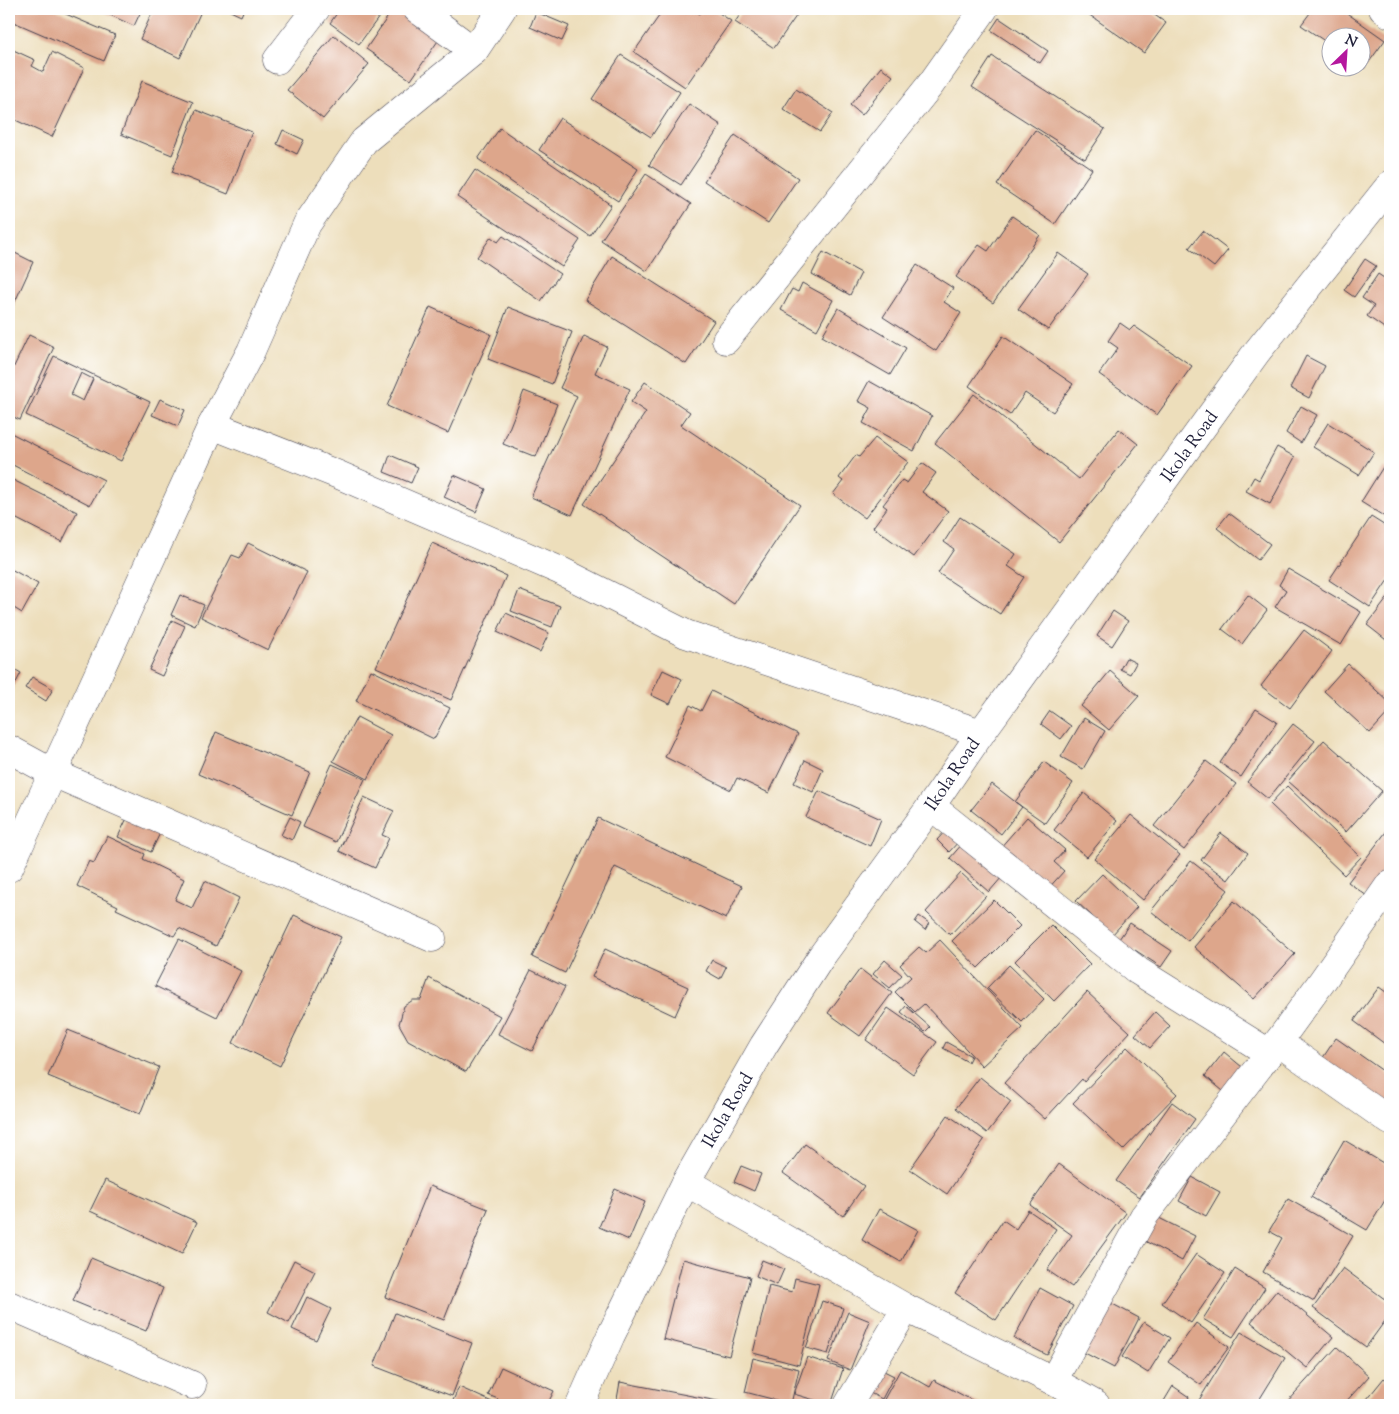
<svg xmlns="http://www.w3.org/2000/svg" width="1399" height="1414" font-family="'Sorts Mill Goudy',serif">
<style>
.building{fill:#dda68b;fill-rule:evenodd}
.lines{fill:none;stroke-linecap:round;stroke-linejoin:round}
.minor-casing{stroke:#403e4e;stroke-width:29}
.tertiary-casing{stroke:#403e4e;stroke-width:29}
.minor{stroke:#fff;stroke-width:28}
.tertiary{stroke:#fff;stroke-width:28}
.labels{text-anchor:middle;stroke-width:4.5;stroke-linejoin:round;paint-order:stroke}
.street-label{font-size:18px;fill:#22223b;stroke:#fff}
</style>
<rect width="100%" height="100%" fill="#fff"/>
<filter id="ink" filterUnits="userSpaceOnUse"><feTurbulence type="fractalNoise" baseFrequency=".02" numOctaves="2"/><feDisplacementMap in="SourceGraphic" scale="10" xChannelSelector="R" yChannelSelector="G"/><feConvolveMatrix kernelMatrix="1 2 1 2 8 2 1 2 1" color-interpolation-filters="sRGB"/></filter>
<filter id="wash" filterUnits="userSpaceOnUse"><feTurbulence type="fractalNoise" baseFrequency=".0096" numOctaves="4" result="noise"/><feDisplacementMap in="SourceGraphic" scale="20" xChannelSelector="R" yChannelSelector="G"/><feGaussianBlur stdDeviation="1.12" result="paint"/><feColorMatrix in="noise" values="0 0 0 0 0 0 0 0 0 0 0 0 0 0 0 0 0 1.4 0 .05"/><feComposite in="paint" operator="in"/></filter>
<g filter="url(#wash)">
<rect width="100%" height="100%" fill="#eddebb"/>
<g id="blocks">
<g class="building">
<polygon points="9,9 54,9 115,35 104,61 9,20"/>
<polygon points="97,9 142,9 134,26"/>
<polygon points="154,9 202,9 180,58 140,39"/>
<polygon points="226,9 244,9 241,16"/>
<polygon points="340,9 385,9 359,44 330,23"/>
<polygon points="393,9 403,9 442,35 411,80 366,49"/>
<polygon points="664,9 692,9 700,14 703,9 713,9 731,21 685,87 634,52"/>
<polygon points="744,9 801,9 774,48 735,22"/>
<polygon points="1081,9 1146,9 1166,23 1144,53"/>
<polygon points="1313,9 1341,9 1385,40 1364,69 1362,67 1362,38 1332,38 1332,46 1301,25"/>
<polygon points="536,12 569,26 562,41 530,27"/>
<polygon points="999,18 1048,51 1040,63 991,30"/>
<polygon points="334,35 369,64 323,119 287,90"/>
<polygon points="9,48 35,60 32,66 43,72 52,52 84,68 52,137 9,117"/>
<polygon points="621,55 680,92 651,137 592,99"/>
<polygon points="992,56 1105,129 1085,159 972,87"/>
<polygon points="881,67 893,76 862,115 850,105"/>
<polygon points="142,81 193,102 172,155 121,134"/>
<polygon points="796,89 833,113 820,132 783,109"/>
<polygon points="689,104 721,125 681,185 649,165"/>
<polygon points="196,110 252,132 228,194 172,172"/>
<polygon points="560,118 638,169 618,201 539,150"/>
<polygon points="500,128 611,205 590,236 478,159"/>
<polygon points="283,130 304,140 297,154 277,144"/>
<polygon points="1035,130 1092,169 1055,224 997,185"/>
<polygon points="735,135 798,178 768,223 704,181"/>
<polygon points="475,170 580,240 562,267 457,197"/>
<polygon points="646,174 691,204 647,271 601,240"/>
<polygon points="1012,216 1040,235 993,303 956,277 979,245 988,251"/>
<polygon points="1203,231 1228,250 1214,267 1189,248"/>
<polygon points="503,236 560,274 541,301 477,257 491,237 498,242"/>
<polygon points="9,250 33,262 9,315"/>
<polygon points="823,252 861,273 850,295 812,274"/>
<polygon points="1058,253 1088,274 1048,330 1018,309"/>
<polygon points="612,256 714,321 686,364 585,300"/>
<polygon points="1365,259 1376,266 1354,297 1344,290"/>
<polygon points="917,265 953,288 944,302 961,313 936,351 883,317"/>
<polygon points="1378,274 1390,282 1390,332 1367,316 1374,306 1362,298"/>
<polygon points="802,283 833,300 817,330 781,310 792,289 798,292"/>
<polygon points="430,307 491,334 448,433 387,406"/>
<polygon points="508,307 572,332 552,384 488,359"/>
<polygon points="838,308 906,348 890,375 822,336"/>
<polygon points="1120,323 1130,330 1134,326 1192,366 1157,415 1099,374 1118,348 1108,341"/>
<polygon points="29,335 54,347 20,420 9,415 9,377"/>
<polygon points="584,336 607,347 595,373 630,389 572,515 531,497 577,396 560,388"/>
<polygon points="1003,336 1073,384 1053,412 1025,393 1010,415 969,386"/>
<path d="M54 356 150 402 121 461 26 415ZM81 373 93 379 83 401 71 395Z"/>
<polygon points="1306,356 1325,366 1309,398 1290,388"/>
<polygon points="869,381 932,416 914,451 863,423 871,408 858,401"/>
<polygon points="645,382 690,412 681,425 800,505 734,604 584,504 646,412 631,402"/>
<polygon points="524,391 557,404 536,457 503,444"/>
<polygon points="974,394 1079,479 1119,429 1138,444 1059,542 935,443"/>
<polygon points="160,399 185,410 178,426 152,415"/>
<polygon points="1301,406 1317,415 1301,443 1286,433"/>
<polygon points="1328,423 1374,452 1359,475 1313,447"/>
<polygon points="9,432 104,480 90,505 9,463"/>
<polygon points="875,438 908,462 865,518 833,494 843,481 839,478 856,455 859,457"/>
<polygon points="1277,447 1295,457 1270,504 1246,491 1254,477 1259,480"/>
<polygon points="390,455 418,467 411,483 384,472"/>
<polygon points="922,463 936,473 922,492 948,511 914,557 873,527 887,508 883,505 902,480 907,483"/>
<polygon points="1383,467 1390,472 1390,520 1361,502"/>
<polygon points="454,475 486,489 476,512 444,497"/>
<polygon points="9,478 77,512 62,542 9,515"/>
<polygon points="1229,513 1270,544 1258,560 1217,528"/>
<polygon points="960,517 1016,554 1008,566 1024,577 1000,614 938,573 954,549 944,542"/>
<polygon points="1371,517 1390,529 1390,577 1370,607 1329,580"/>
<polygon points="248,543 307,572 268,650 201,617 232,555 240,558"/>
<polygon points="432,543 506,576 451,700 376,667"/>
<polygon points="9,568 38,584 22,613 9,605"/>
<polygon points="1288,569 1361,612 1341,645 1275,607 1286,590 1279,585"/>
<polygon points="519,590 560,606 552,627 511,611"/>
<polygon points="180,595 204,605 195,626 171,615"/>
<polygon points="1248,595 1267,610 1242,644 1222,629"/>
<polygon points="1390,595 1390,643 1367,625"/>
<polygon points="1113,611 1128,621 1112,646 1097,636"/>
<polygon points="506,613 549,633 540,652 497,632"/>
<polygon points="172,620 185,626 162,676 149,670"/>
<polygon points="9,621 13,624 9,632"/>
<polygon points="1304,630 1332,651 1290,708 1261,686"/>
<polygon points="1126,658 1136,663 1130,674 1120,669"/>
<polygon points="1348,664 1390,703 1390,711 1370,733 1324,691"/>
<polygon points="9,666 21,673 9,696"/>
<polygon points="371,670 450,708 434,739 356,701"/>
<polygon points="663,670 682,679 670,704 651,695"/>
<polygon points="1110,671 1139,696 1109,730 1081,706"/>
<polygon points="32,677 53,689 46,701 25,688"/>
<polygon points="711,691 798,734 769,793 737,778 731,790 665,757 690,705 701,711"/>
<polygon points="1256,709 1277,722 1241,777 1220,763"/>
<polygon points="1050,711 1071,726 1061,739 1041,724"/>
<polygon points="357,717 391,735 368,779 333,761"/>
<polygon points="1084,718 1105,731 1083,769 1061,757"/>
<polygon points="1293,724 1315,741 1268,799 1247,782"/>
<polygon points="216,732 310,772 292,815 198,774"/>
<polygon points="1324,740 1382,791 1346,832 1288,781"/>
<polygon points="805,760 823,769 813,792 794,783"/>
<polygon points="1206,761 1236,784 1184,850 1154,826"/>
<polygon points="1044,762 1073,783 1045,823 1015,802"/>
<polygon points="332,764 365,779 336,842 303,827"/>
<polygon points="992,784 1022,807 1001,834 971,810"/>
<polygon points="1287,786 1361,857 1344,875 1270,804"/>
<polygon points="819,791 881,819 870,846 806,817"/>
<polygon points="1084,793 1117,821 1087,857 1054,830"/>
<polygon points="364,797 394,811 382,835 389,838 375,868 339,851"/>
<polygon points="1131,815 1180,855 1143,900 1094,859"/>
<polygon points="128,816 161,831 151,852 118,837"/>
<polygon points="290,817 300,822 292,840 281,835"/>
<polygon points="1027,817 1065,850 1054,862 1064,871 1046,891 999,849"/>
<polygon points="598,818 742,886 726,919 615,867 565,973 532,957"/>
<polygon points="948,828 960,840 949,852 937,840"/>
<polygon points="1389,828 1390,829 1390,873 1371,899 1348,882"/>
<polygon points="1221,833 1248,853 1228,880 1201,860"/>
<polygon points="107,836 145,854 143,859 184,879 175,900 192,908 205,881 239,898 216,946 179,928 174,936 116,909 118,906 77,886 89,861 94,863"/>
<polygon points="963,843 1002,877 989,892 950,858"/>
<polygon points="1191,861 1228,890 1188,941 1151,911"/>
<polygon points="961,873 986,896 950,935 926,912"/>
<polygon points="1102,874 1137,907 1112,935 1076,901"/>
<polygon points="994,900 1020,926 978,968 952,941"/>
<polygon points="1234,901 1295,954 1254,999 1194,947"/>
<polygon points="294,915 341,937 280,1066 233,1043"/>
<polygon points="919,916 929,923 925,930 915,922"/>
<polygon points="1130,923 1172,951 1161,967 1135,950 1133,953 1117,942"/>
<polygon points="1051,925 1090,964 1054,1001 1015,961"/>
<polygon points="179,939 241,971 217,1017 155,986"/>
<polygon points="940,940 1023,1028 982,1066 924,1004 915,1012 895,992 911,977 900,965 919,947 926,953"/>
<polygon points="605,949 688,987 675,1016 592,977"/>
<polygon points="712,960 726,967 720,979 706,971"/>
<polygon points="885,960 902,975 890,988 873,974"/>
<polygon points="1009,965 1044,999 1022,1022 987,988"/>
<polygon points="860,969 892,993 860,1036 828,1013"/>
<polygon points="531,970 565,987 532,1051 498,1034"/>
<polygon points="429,978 500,1016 466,1072 408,1040 399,1024 404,1006 413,1000 421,1000"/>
<polygon points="1379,987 1390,995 1390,1046 1389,1047 1354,1021"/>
<polygon points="1087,992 1130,1032 1084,1082 1082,1079 1045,1119 1004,1083"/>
<polygon points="906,1006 930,1027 925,1032 901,1012"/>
<polygon points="888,1008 937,1042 913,1074 866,1040"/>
<polygon points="1155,1012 1170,1026 1150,1048 1135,1035"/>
<polygon points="68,1030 159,1067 140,1114 48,1076"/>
<polygon points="1336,1038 1390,1076 1390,1105 1318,1065"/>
<polygon points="946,1042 971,1056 968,1062 943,1048"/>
<polygon points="1127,1047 1177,1094 1123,1150 1073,1103"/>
<polygon points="1224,1052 1242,1067 1223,1091 1205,1076"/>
<polygon points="980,1077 1011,1102 987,1133 956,1108"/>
<polygon points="1172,1102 1195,1119 1140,1197 1116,1181"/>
<polygon points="948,1115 984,1140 947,1194 910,1169"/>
<polygon points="1344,1140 1390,1167 1390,1192 1367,1230 1311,1197"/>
<polygon points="805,1144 864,1186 843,1216 783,1173"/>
<polygon points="1059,1164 1126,1213 1072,1287 1047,1270 1072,1235 1030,1205"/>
<polygon points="741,1166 761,1174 754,1191 734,1182"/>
<polygon points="1192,1177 1220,1192 1206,1216 1179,1201"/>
<polygon points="105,1180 197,1222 182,1254 90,1211"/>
<polygon points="430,1186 488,1209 444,1320 385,1297"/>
<polygon points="615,1189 645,1202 629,1240 599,1227"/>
<polygon points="1288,1199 1353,1236 1314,1301 1263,1272 1282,1238 1269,1231"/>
<polygon points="879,1209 918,1230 901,1262 862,1240"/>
<polygon points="1028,1210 1056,1229 996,1320 955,1293 1003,1220 1016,1229"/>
<polygon points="1155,1216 1195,1236 1182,1261 1143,1240"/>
<polygon points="1196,1254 1225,1273 1191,1323 1162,1303"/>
<polygon points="91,1258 163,1288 146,1331 73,1301"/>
<polygon points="683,1259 750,1277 729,1356 663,1339"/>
<polygon points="294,1260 315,1271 289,1323 268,1312"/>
<polygon points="762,1260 784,1269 777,1285 756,1276"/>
<polygon points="1343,1268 1390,1303 1390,1314 1366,1347 1313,1308"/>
<polygon points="1235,1269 1265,1288 1233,1337 1203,1319"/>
<polygon points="795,1278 819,1284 799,1365 753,1353 769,1286 792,1292"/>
<polygon points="1040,1288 1073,1306 1047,1355 1014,1338"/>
<polygon points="1277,1290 1333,1337 1307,1368 1251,1322"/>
<polygon points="307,1297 331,1309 316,1340 292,1329"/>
<polygon points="1105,1300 1139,1318 1114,1368 1079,1350"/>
<polygon points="822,1301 843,1308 828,1354 806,1348"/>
<polygon points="848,1312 870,1321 850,1370 828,1361"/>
<polygon points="395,1313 472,1343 452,1396 374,1366"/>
<polygon points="1144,1322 1170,1338 1148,1373 1122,1357"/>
<polygon points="1196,1323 1229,1347 1201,1385 1168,1362"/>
<polygon points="1241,1332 1285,1358 1256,1405 1196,1405"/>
<polygon points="1337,1347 1369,1376 1343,1405 1284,1405"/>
<polygon points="807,1357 843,1369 831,1405 794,1394"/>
<polygon points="753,1358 799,1369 791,1404 745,1392"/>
<polygon points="501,1367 554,1391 547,1405 495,1405 498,1399 488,1395"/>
<polygon points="878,1368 894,1376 882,1399 866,1391"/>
<polygon points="900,1370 930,1387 934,1380 981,1405 881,1405"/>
<polygon points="1384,1378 1390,1383 1390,1405 1375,1405 1367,1399"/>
<polygon points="620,1382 733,1404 733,1405 616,1405"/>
<polygon points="1173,1386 1189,1397 1184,1405 1171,1405 1164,1401"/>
<polygon points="459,1387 492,1402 491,1405 451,1405"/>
</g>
</g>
</g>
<g filter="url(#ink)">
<use href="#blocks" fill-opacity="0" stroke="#403e4e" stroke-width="1"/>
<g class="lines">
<defs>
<g id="minor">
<polyline points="417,9 474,51"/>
<polyline points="1383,9 1390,14"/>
<polyline points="277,60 316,9"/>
<polyline points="726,340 931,84 984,9"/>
<polyline points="212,425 339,475 561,571 686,634 981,733"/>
<polyline points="9,749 53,773 432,938"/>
<polyline points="931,806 1138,971 1269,1053"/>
<polyline points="9,868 53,773 212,425 251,351 307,224 364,141 474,51 502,9"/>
<polyline points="1278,1042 1390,1121"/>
<polyline points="686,1182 906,1308 1053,1381 1096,1405"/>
<polyline points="9,1305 192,1385"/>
<polyline points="1053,1381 1144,1216 1278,1042 1323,980 1390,884"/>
<polyline points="848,1405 906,1308"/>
</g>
<polyline id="tertiary" points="580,1405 611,1335 686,1182 764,1045 821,957 931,806 981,733 1256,353 1390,185"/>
</defs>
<use href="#minor" class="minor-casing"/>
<use href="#tertiary" class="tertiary-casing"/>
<use href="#minor" class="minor"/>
<use href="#tertiary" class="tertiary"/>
</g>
</g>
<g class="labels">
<g class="street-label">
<text transform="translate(1189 446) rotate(-54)" y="6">Ikola Road</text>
<text transform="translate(952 774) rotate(-56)" y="6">Ikola Road</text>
<text transform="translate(727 1110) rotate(-60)" y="6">Ikola Road</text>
</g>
</g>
<rect width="1399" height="1414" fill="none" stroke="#fff" stroke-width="30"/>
<g transform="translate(1346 52) rotate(25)"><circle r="24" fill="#ffffff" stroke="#a7a7b1"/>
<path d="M0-4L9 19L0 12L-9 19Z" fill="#b5179e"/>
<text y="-8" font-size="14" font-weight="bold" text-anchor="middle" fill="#22223b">N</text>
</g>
</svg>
